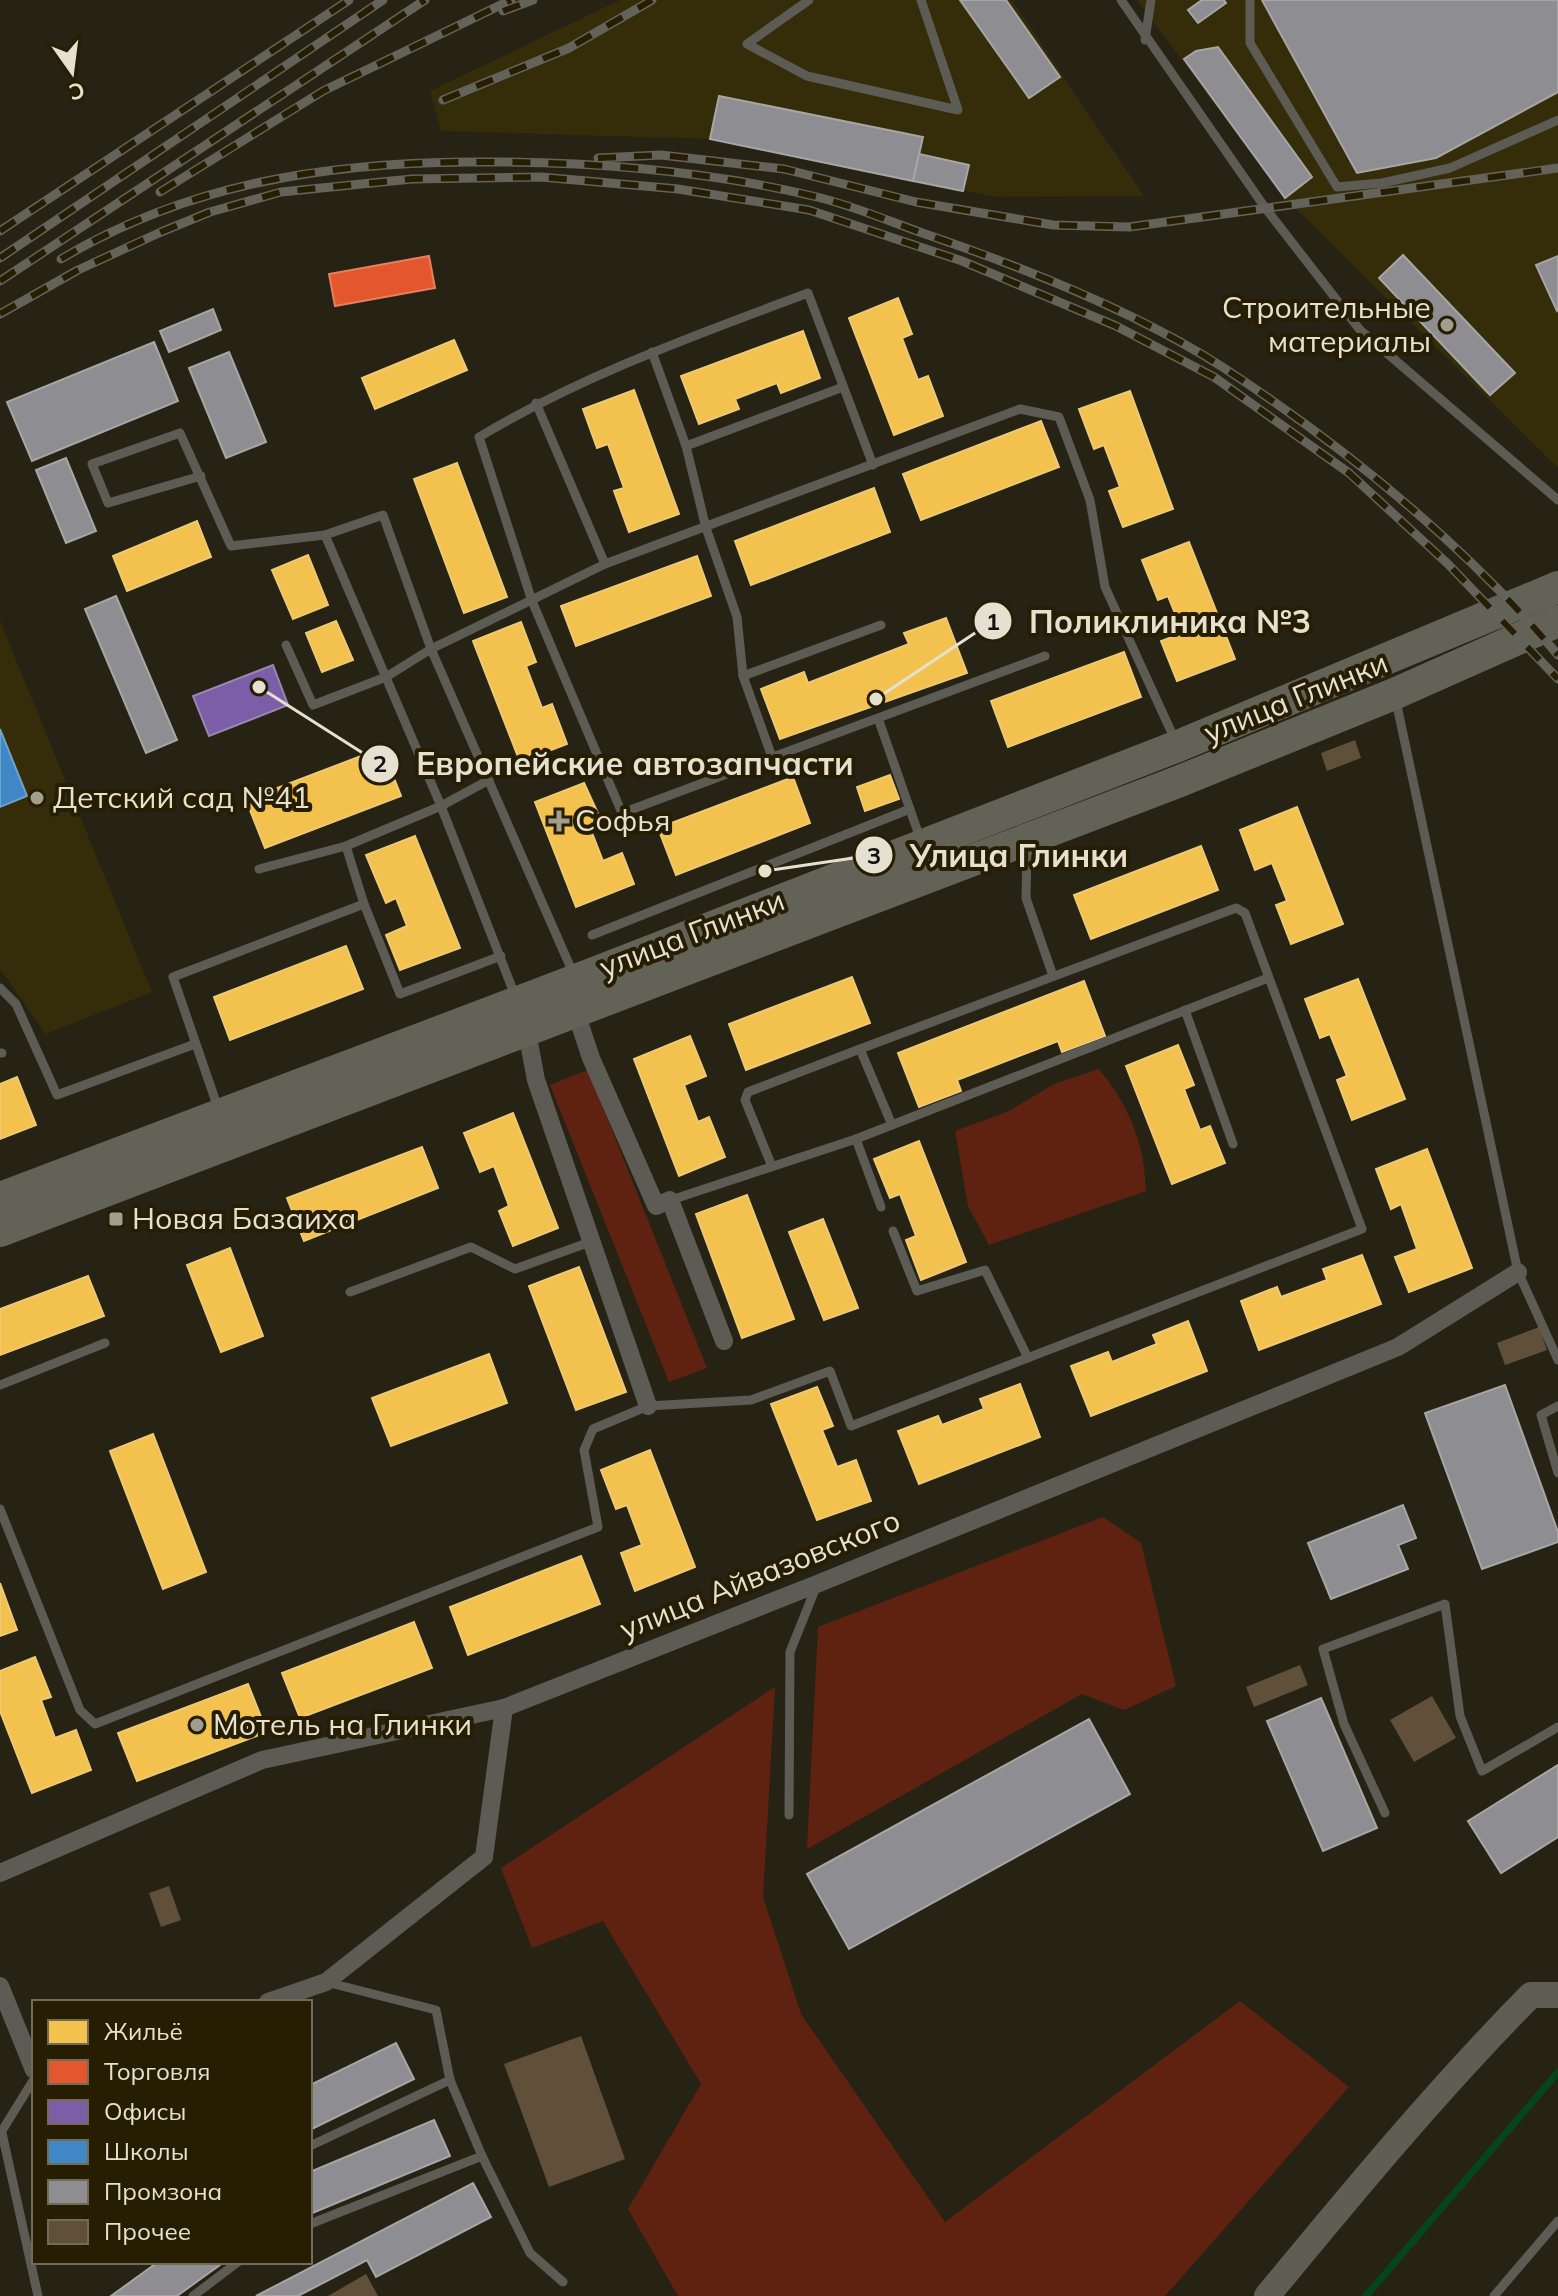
<svg xmlns="http://www.w3.org/2000/svg" width="1558" height="2296" font-family="Mulish,sans-serif">
<style>
.built{fill:#352c0a}
.green{fill:#5f2211}
.homes{fill:#f2c14e;stroke:#eeca75;stroke-width:2}
.shops{fill:#e4572e;stroke:#e4805f;stroke-width:2}
.offices{fill:#7b5ea7;stroke:#9b85b3;stroke-width:2}
.schools{fill:#3f88c5;stroke:#71a2c8;stroke-width:2}
.industry{fill:#8d8d92;stroke:#a7a6a5;stroke-width:2}
.lines{fill:none;stroke-linecap:round;stroke-linejoin:round}
.stream{stroke:#04461a;stroke-width:7}
.building{fill:#60503a}
.lane{stroke:#5c5c55;stroke-width:9}
.street{stroke:#5c5c55;stroke-width:18}
.secondary{stroke:#5e5e55;stroke-width:26}
.highway{stroke:#626257;stroke-width:32}
.rail-casing{stroke:#63635a;stroke-width:9}
.rail{stroke:#261d03;stroke-width:6;stroke-dasharray:18;stroke-linecap:butt}
.poi-dot{fill:#a29e8e;stroke:#261d03;stroke-width:3}
.labels{text-anchor:middle;stroke-width:8;stroke-linejoin:round;paint-order:stroke}
.poi-label{font-size:30px;fill:#e5e0d0;stroke:#261d03;text-anchor:start}
.street-label{font-size:30px;fill:#e5e0d0;stroke:#261d03}
.leader{fill:none;stroke:#e5e0d0;stroke-width:3}
.callout-dot{fill:#e5e0d0;stroke:#261d03;stroke-width:3}
.mark-label{font-size:24px;text-anchor:middle;font-weight:bold;fill:#111}
.callout-label{font-size:32px;text-anchor:middle;font-weight:bold;fill:#e5e0d0;stroke:#261d03;stroke-width:8;stroke-linejoin:round;paint-order:stroke}
</style>
<rect width="100%" height="100%" fill="#272314"/>
<g class="built">
<polygon points="620,0 1012,0 1144,196 996,197 710,139 441,131 430,91"/>
<polygon points="1137,0 1558,0 1558,468 1285,198"/>
<polygon points="0,621 152,992 46,1034 0,969"/>
</g>
<g class="green">
<path d="M1099 1069C1130 1108 1144 1141 1146 1191L989 1245 968 1206 955 1131 1009 1111 1054 1084Z"/>
<polygon points="588,1070 707,1368 669,1382 550,1085"/>
<polygon points="1103,1517 1141,1543 1176,1686 1124,1710 1082,1694 807,1849 818,1627"/>
<polygon points="775,1687 763,1897 801,2014 945,2222 1240,2001 1349,2087 1165,2296 678,2296 628,2209 701,2084 603,1921 532,1948 501,1868"/>
</g>
<g class="homes">
<polygon points="898,298 912,334 902,338 918,380 928,376 943,416 894,435 849,318"/>
<polygon points="803,331 820,378 781,393 777,383 735,399 739,409 699,424 681,376"/>
<polygon points="454,340 467,370 375,409 362,378"/>
<polygon points="634,390 679,514 629,532 614,491 624,488 608,444 597,448 583,409"/>
<polygon points="1130,391 1173,509 1123,527 1109,491 1120,487 1104,445 1094,449 1079,409"/>
<polygon points="1041,421 1059,467 921,520 903,474"/>
<polygon points="457,463 507,597 464,613 414,479"/>
<polygon points="874,488 890,532 751,585 735,541"/>
<polygon points="197,521 211,557 127,591 113,556"/>
<polygon points="1189,542 1235,659 1177,681 1161,641 1183,633 1168,596 1158,600 1142,560"/>
<polygon points="308,555 328,605 293,619 272,570"/>
<polygon points="697,556 711,596 576,646 561,606"/>
<polygon points="946,618 967,673 780,739 761,689 804,672 808,683 909,644 904,633"/>
<polygon points="336,621 353,660 322,672 306,633"/>
<polygon points="521,622 536,662 526,666 542,708 552,704 567,744 520,762 473,641"/>
<polygon points="1124,652 1141,697 1008,747 991,701"/>
<polygon points="382,748 401,796 265,848 246,800"/>
<polygon points="890,775 899,799 865,811 857,787"/>
<polygon points="793,777 810,823 676,875 658,828"/>
<polygon points="584,783 601,820 589,825 603,861 622,853 634,884 576,907 535,802"/>
<polygon points="1297,807 1343,924 1291,944 1276,905 1287,901 1272,863 1255,870 1240,830"/>
<polygon points="415,836 460,948 400,970 386,935 407,926 396,898 386,903 366,855"/>
<polygon points="1201,846 1218,890 1091,939 1074,895"/>
<polygon points="346,946 363,989 230,1040 214,997"/>
<polygon points="852,977 870,1023 746,1070 729,1024"/>
<polygon points="1358,979 1405,1099 1352,1120 1337,1080 1347,1076 1330,1034 1320,1038 1305,999"/>
<polygon points="1084,981 1105,1036 1062,1052 1058,1041 957,1080 961,1091 919,1107 898,1053"/>
<polygon points="690,1036 706,1076 684,1085 698,1122 709,1117 725,1157 679,1176 634,1059"/>
<polygon points="1178,1045 1194,1085 1184,1089 1200,1130 1210,1126 1225,1163 1172,1184 1126,1066"/>
<polygon points="17,1077 36,1125 0,1139 0,1084"/>
<polygon points="513,1113 558,1228 513,1246 499,1211 509,1206 494,1166 480,1172 464,1133"/>
<polygon points="919,1141 966,1262 921,1280 906,1240 916,1236 900,1194 890,1198 874,1159"/>
<polygon points="422,1147 438,1188 304,1241 287,1198"/>
<polygon points="1427,1149 1472,1268 1409,1292 1395,1257 1417,1249 1401,1204 1391,1209 1376,1169"/>
<polygon points="747,1195 794,1319 742,1338 696,1214"/>
<polygon points="823,1219 858,1308 824,1320 789,1232"/>
<polygon points="230,1248 263,1336 221,1352 187,1265"/>
<polygon points="1362,1255 1381,1304 1259,1350 1241,1301 1277,1287 1281,1297 1327,1280 1323,1269"/>
<polygon points="579,1267 626,1392 576,1410 529,1286"/>
<polygon points="88,1276 104,1316 0,1355 0,1309"/>
<polygon points="1188,1321 1207,1371 1091,1416 1071,1366 1108,1352 1112,1362 1157,1344 1153,1335"/>
<polygon points="489,1354 507,1403 391,1446 372,1398"/>
<polygon points="1020,1384 1040,1437 919,1484 898,1431 938,1416 942,1425 984,1409 980,1399"/>
<polygon points="817,1387 833,1426 822,1430 837,1467 856,1460 871,1501 817,1520 771,1404"/>
<polygon points="153,1434 206,1572 163,1589 110,1451"/>
<polygon points="650,1450 695,1567 635,1591 621,1553 642,1545 627,1505 616,1509 601,1470"/>
<polygon points="581,1556 600,1604 468,1655 450,1607"/>
<polygon points="0,1583 17,1630 0,1636"/>
<polygon points="414,1622 432,1668 300,1718 282,1673"/>
<polygon points="35,1657 51,1697 41,1700 55,1738 76,1730 91,1770 32,1793 0,1711 0,1671"/>
<polygon points="248,1684 267,1732 137,1781 118,1733"/>
</g>
<polygon class="shops" points="429,256 435,288 335,306 329,274"/>
<polygon class="offices" points="273,665 288,705 209,736 193,696"/>
<polygon class="schools" points="0,729 27,796 0,807"/>
<g class="industry">
<polygon points="960,0 1006,0 1060,77 1029,98"/>
<polygon points="1202,0 1224,0 1226,3 1198,23 1188,10"/>
<polygon points="1262,0 1558,0 1558,92 1436,158 1357,173"/>
<polygon points="1218,47 1312,177 1285,198 1184,59 1196,51"/>
<polygon points="719,96 923,137 913,181 710,139"/>
<polygon points="919,154 969,165 963,191 913,181"/>
<polygon points="1403,255 1515,373 1490,395 1379,278"/>
<polygon points="1558,256 1558,310 1557,311 1536,265"/>
<polygon points="213,309 221,330 169,352 160,331"/>
<polygon points="154,342 178,401 32,461 7,402"/>
<polygon points="229,352 266,442 226,458 189,368"/>
<polygon points="66,458 96,531 66,543 36,470"/>
<polygon points="116,596 177,740 146,753 85,609"/>
<polygon points="1505,1385 1558,1532 1558,1542 1482,1569 1425,1413"/>
<polygon points="1403,1505 1416,1538 1398,1545 1408,1569 1331,1599 1308,1543"/>
<polygon points="1321,1698 1377,1828 1323,1851 1267,1721"/>
<polygon points="1089,1719 1130,1794 849,1949 807,1874"/>
<polygon points="1558,1765 1558,1837 1501,1873 1468,1821"/>
<polygon points="396,2043 414,2079 310,2130 310,2085"/>
<polygon points="434,2120 450,2156 310,2214 310,2172"/>
<polygon points="473,2183 491,2217 376,2277 367,2260 298,2296 256,2296"/>
<polygon points="158,2262 224,2262 177,2296 111,2296"/>
</g>
<g class="lines">
<polyline class="stream" points="1366,2296 1558,2072"/>
</g>
<g class="building">
<polygon points="1355,740 1361,758 1327,771 1321,753"/>
<polygon points="1539,1327 1547,1350 1505,1365 1497,1343"/>
<polygon points="1300,1665 1308,1685 1254,1707 1246,1687"/>
<polygon points="1432,1696 1456,1738 1414,1762 1390,1720"/>
<polygon points="169,1886 181,1920 161,1927 149,1893"/>
<polygon points="581,2036 625,2159 549,2187 504,2064"/>
<polygon points="366,2274 378,2296 328,2296"/>
</g>
<g class="lines">
<g class="lane">
<polyline points="809,0 747,44 807,76 958,110 921,0"/>
<polyline points="1121,0 1266,209 1360,330 1558,500"/>
<polyline points="1250,0 1250,43 1337,187 1382,183 1450,168 1558,120"/>
<polyline points="1145,40 1151,0"/>
<polyline points="652,352 686,446 706,528 737,617 743,676"/>
<polyline points="536,403 605,564"/>
<polyline points="686,446 843,387"/>
<path d="M873 465 808 293C696 335 583 375 479 437L532 601 622 813 1045 656"/>
<polyline points="201,476 108,503 92,464 180,433 231,546 325,535 383,515 431,649 573,973"/>
<polyline points="325,535 441,806 516,998"/>
<polyline points="286,645 313,705 386,677 431,649 605,564 1020,409 1059,417 1090,500 1105,587 1175,740"/>
<polyline points="1396,701 1518,1272 1558,1360"/>
<polyline points="879,721 920,838"/>
<polyline points="772,757 743,676 881,625"/>
<polyline points="1027,848 1026,898 1053,976"/>
<polyline points="259,869 346,846"/>
<polyline points="364,904 400,994 501,956"/>
<polyline points="592,935 910,809"/>
<polyline points="0,988 16,1004 57,1095 195,1044"/>
<polyline points="1185,1010 1233,1144"/>
<polyline points="0,1053 2,1053"/>
<polyline points="218,1108 173,977 364,904 346,846 441,806 489,780"/>
<polyline points="856,1139 881,1207"/>
<polyline points="771,1164 745,1100 748,1092 860,1049"/>
<polyline points="668,1201 856,1139 1268,978"/>
<polyline points="893,1231 917,1291 985,1270 1028,1358"/>
<polyline points="350,1292 471,1247 515,1269 590,1242"/>
<polyline points="0,1385 105,1343"/>
<polyline points="1558,1406 1541,1415 1558,1473"/>
<polyline points="0,1509 80,1710 95,1724 598,1527 584,1450 593,1429 648,1406 751,1400 830,1371 851,1426 1362,1229 1245,913 1236,908 860,1049 892,1125"/>
<polyline points="1385,1813 1344,1724 1323,1649 1445,1604 1460,1716 1482,1771 1558,1727"/>
<polyline points="789,1815 790,1652 816,1587"/>
<polyline points="326,1982 436,2010 450,2080 482,2156 530,2253 563,2282"/>
<polyline points="2,2133 38,2296"/>
<polyline points="0,2134 34,2079"/>
<polyline points="310,2146 450,2080"/>
<polyline points="310,2224 482,2156"/>
<polyline points="193,2296 238,2262"/>
<polyline points="1494,2296 1558,2221"/>
</g>
<g class="street">
<polyline points="576,1013 591,1058 656,1206 670,1200 724,1341"/>
<polyline points="527,1032 536,1080 648,1406"/>
<polyline points="0,1873 262,1760 504,1708 817,1584 1398,1347 1518,1272"/>
<polyline points="0,1986 34,2070"/>
<polyline points="268,2002 326,1982 484,1857 504,1708"/>
</g>
<path class="secondary" d="M1267 2296C1352 2193 1437 2090 1531 1995H1558"/>
<g class="highway">
<polyline points="0,1198 576,980 1178,746 1558,587"/>
<polyline points="0,1231 1175,783 1394,694 1558,621"/>
</g>
<defs>
<g id="rail">
<polyline points="503,11 533,0"/>
<polyline points="443,100 569,48 652,0"/>
<polyline points="598,158 661,155 784,169 916,202 1053,225 1129,227 1558,168"/>
<polyline points="160,192 323,91 511,0"/>
<polyline points="0,231 349,0"/>
<polyline points="0,258 383,0"/>
<path d="M61 259C187 184 324 163 469 162 584 161 705 170 817 197 854 206 891 222 928 235 1025 268 1137 312 1224 368 1346 448 1464 544 1558 655"/>
<polyline points="0,281 425,0"/>
<polyline points="0,314 78,270 161,232 210,212 281,192 412,179 541,177 678,189 809,210 962,261 1116,326 1214,377 1349,473 1448,564 1558,679"/>
</g>
</defs>
<use href="#rail" class="rail-casing"/>
<use href="#rail" class="rail"/>
</g>
<g class="poi-dot">
<circle cx="1447" cy="325" r="8"/>
<circle cx="37" cy="798" r="8"/>
<path d="M555 809h8v8h8v8h-8v8h-8v-8h-8v-8h8z"/>
<rect x="108" y="1211" width="16" height="16" rx="4"/>
<circle cx="197" cy="1725" r="8"/>
</g>
<g class="labels">
<g class="poi-label">
<text x="1431" y="318" text-anchor="end">Строительные<tspan x="1431" dy="34">материалы</tspan></text>
<text x="53" y="808">Детский сад №41</text>
<text x="575" y="831">Софья</text>
<text x="132" y="1229">Новая Базаиха</text>
<text x="213" y="1735">Мотель на Глинки</text>
</g>
<g class="street-label">
<text transform="translate(1296 698) rotate(-22)" y="10">улица Глинки</text>
<text transform="translate(692 934) rotate(-21)" y="10">улица Глинки</text>
<text transform="translate(760 1575) rotate(-22)" y="10">улица Айвазовского</text>
</g>
</g>
<path class="leader" d="M876 699L993 621M259 687L380 764M765 871L874 855"/>
<g class="callout-dot">
<circle cx="876" cy="699" r="8"/>
<circle cx="259" cy="687" r="8"/>
<circle cx="765" cy="871" r="8"/>
<circle cx="993" cy="621" r="20"/>
<circle cx="380" cy="764" r="20"/>
<circle cx="874" cy="855" r="20"/>
</g>
<g class="mark-label">
<text x="993" y="630">1</text>
<text x="380" y="772">2</text>
<text x="874" y="864">3</text>
</g>
<g class="callout-label">
<text x="1170" y="633">Поликлиника №3</text>
<text x="635" y="775">Европейские автозапчасти</text>
<text x="1019" y="867">Улица Глинки</text>
</g>
<rect x="32" y="2000" width="280" height="264" fill="#261d03" stroke="#726b55" stroke-width="2"/>
<rect x="48" y="2020" width="40" height="24" fill="#f2c14e" stroke="#726b55" stroke-width="2"/>
<text x="104" y="2040" font-size="24" fill="#e5e0d0">Жильё</text>
<rect x="48" y="2060" width="40" height="24" fill="#e4572e" stroke="#726b55" stroke-width="2"/>
<text x="104" y="2080" font-size="24" fill="#e5e0d0">Торговля</text>
<rect x="48" y="2100" width="40" height="24" fill="#7b5ea7" stroke="#726b55" stroke-width="2"/>
<text x="104" y="2120" font-size="24" fill="#e5e0d0">Офисы</text>
<rect x="48" y="2140" width="40" height="24" fill="#3f88c5" stroke="#726b55" stroke-width="2"/>
<text x="104" y="2160" font-size="24" fill="#e5e0d0">Школы</text>
<rect x="48" y="2180" width="40" height="24" fill="#8d8d92" stroke="#726b55" stroke-width="2"/>
<text x="104" y="2200" font-size="24" fill="#e5e0d0">Промзона</text>
<rect x="48" y="2220" width="40" height="24" fill="#60503a" stroke="#726b55" stroke-width="2"/>
<text x="104" y="2240" font-size="24" fill="#e5e0d0">Прочее</text>
<g transform="translate(72 72) rotate(166)" stroke="#261d03" stroke-width="6" paint-order="stroke">
<path d="M0-6L14 30L0 20L-14 30Z" fill="#e5e0d0"/>
<text y="-12" font-size="22" font-weight="bold" text-anchor="middle" fill="#e5e0d0">С</text>
</g>
</svg>
